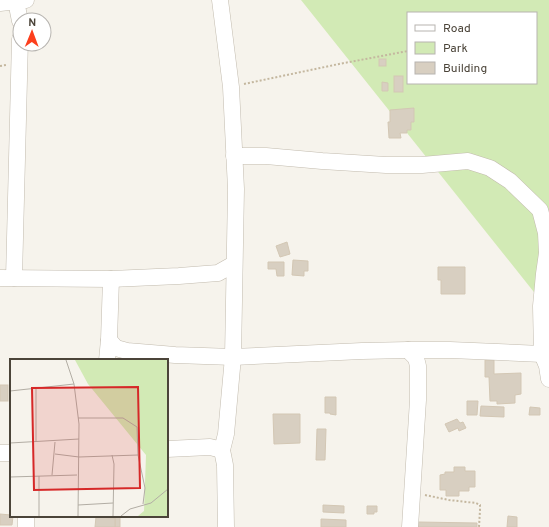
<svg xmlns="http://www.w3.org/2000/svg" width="549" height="527" font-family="Overpass,sans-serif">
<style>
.green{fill:#d2eab5;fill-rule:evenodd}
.building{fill:#d8cfc1;stroke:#d3c7b4}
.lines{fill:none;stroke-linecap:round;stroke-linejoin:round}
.minor-casing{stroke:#c2bbae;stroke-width:17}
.path{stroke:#c4b79f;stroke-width:2;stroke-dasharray:2 2;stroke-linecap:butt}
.minor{stroke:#fff;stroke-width:16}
.inset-road{fill:none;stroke:#b2ada4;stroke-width:1}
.view{fill:#d62828;fill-opacity:0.15;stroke:#d62828;stroke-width:2}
.inset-edge{fill:none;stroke:#4b4439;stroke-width:2}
</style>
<rect width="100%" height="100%" fill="#f6f3ec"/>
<path class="green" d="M301 0H549V311ZM408 13H536V83H408Z"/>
<g class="building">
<rect x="379" y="59" width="7" height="7"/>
<rect x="394" y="76" width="9" height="16"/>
<polygon points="382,82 388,83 388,91 382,91"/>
<polygon points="414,108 414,122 411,122 411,130 407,130 407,133 400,133 401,138 389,138 388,122 390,122 390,110"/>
<polygon points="287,242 290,254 280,257 276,246"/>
<polygon points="293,260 308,261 308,271 304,271 304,276 292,275"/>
<polygon points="268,262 284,262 284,276 277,276 276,269 268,269"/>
<polygon points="438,267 465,267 465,294 441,294 441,280 438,280"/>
<polygon points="485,360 494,360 494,374 521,373 521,394 515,395 515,403 497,404 497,401 490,401 489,377 485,377"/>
<rect x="0" y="385" width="8" height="16"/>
<polygon points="325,397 336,397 336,415 330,414 330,413 325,413"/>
<polygon points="467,401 478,401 477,415 467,415"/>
<polygon points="481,406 504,407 504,417 480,416"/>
<polygon points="530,407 540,408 540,415 529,415"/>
<polygon points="273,414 300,414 300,443 274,444"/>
<polygon points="457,419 460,423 463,422 466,428 459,431 458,428 449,432 445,424"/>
<polygon points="317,429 326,429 325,460 316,460"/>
<polygon points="454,467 465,467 465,471 475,471 475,487 469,487 469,491 459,491 459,496 446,496 446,490 440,490 440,475 445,474 445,472 454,472"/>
<polygon points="323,505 344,506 344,513 323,512"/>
<polygon points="367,506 377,506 377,512 374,512 374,514 367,514"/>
<polygon points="0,514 11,515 11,516 13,516 12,525 0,525"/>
<rect x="115" y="516" width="5" height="11"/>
<polygon points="508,516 517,517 517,527 507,527"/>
<polygon points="96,517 115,518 115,527 95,527"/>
<polygon points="321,519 346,520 346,527 321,527"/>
<polygon points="418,522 477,523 477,527 417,527"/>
</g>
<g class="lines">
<defs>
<g id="minor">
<polyline points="220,0 231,87 236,189 233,357 226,434 222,450 225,465 226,527"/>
<polyline points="16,1 20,21"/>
<polyline points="0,3 26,0"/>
<polyline points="234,156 266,156 322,161 386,165 422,165 468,161 490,168 510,181 540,210 546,233 547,253 544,274 541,306 542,354 547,366 549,379"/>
<polyline points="0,278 111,279 179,276 218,273 234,264"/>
<polyline points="14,278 20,39"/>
<polyline points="109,340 116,348 127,351 175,355 233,357 362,351 408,350 450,350 542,354"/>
<polyline points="408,350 416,358 418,366 418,400 410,527"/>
<polyline points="107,360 109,340 111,279"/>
<polyline points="167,449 210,447 222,450"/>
<polyline points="0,453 11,453"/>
<polyline points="26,527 26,516"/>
</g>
</defs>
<use href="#minor" class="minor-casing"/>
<g class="path">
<polyline points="0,66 6,65"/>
<polyline points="244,84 339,64 408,51"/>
<polyline points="425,495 449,500 476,503 480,505 480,510 479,527"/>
</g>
<use href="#minor" class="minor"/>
</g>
<g transform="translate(10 359)">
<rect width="158" height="158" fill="#f6f3ec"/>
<path d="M65 1H158V157H128L134 152 136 96 78 25Z" fill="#d2eab5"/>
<path class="inset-road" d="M56 1 64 25M26 30V83M0 32 64 25 69 65 68 157M68 59H113L127 68 128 96 135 129 133 145M0 84 69 80M45 95 69 98 128 96M102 96 104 105 103 157M42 116 45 83M0 118 67 116M68 146 103 144M29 157V117M111 157 120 150 141 144 158 130"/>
<path class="view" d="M128 28 130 129 24 131 22 29Z"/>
<rect width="158" height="158" class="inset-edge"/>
</g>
<rect x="407" y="12" width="130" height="72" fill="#ffffff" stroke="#b7b4b0"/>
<rect x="415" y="25" width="20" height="6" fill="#ffffff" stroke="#b7b4b0"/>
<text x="443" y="32" font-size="12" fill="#4b4439">Road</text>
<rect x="415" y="42" width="20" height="12" fill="#d2eab5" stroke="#b7b4b0"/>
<text x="443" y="52" font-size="12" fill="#4b4439">Park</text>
<rect x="415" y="62" width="20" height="12" fill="#d8cfc1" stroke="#b7b4b0"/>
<text x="443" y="72" font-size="12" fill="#4b4439">Building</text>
<g transform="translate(32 32) rotate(1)"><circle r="19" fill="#ffffff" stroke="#b7b4b0"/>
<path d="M0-3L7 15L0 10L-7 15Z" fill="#fc3f1d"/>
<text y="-6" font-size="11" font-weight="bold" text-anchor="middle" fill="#4b4439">N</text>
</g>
</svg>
